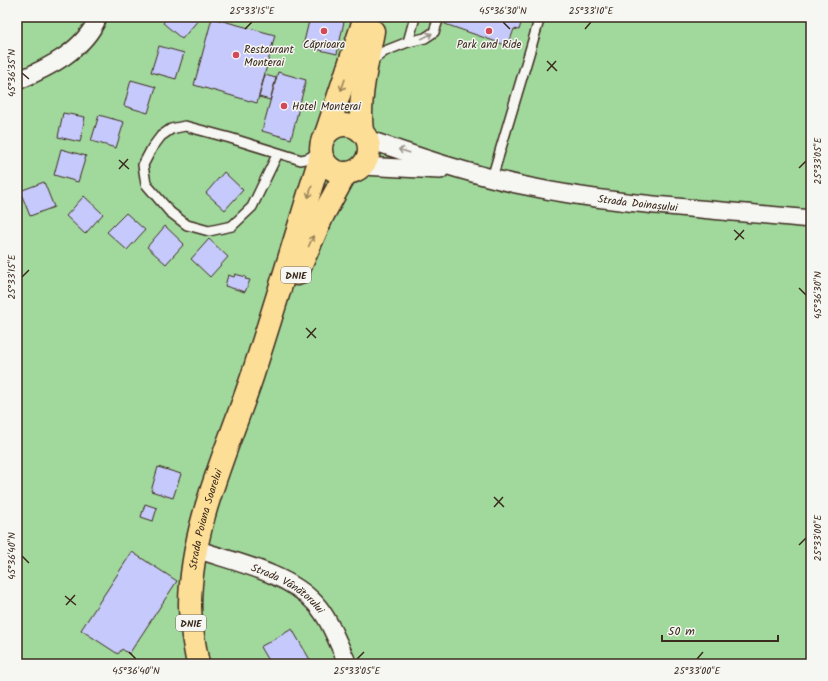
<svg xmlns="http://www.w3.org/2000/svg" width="828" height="681" font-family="Kalam,sans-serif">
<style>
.green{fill:#a1d99d;stroke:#6e825e}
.building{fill:#c6c9fb;stroke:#3b2a1e}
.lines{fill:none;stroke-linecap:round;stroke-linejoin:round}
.lane-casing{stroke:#3b2a1e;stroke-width:12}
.street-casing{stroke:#3b2a1e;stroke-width:20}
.primary-casing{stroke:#3b2a1e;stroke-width:25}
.lane{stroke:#f6f6f2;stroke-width:9}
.street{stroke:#f6f6f2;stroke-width:17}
.primary{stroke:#fcde96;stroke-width:22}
.oneway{stroke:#989088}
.oneway2{stroke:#9c845a}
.ticks{fill:none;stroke:#3b2a1e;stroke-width:1.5}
.poi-dot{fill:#d1495b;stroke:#f6f6f2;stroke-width:1.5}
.labels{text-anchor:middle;stroke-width:3;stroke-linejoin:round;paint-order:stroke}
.shield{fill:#f6f6f2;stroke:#73675e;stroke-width:1}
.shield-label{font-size:10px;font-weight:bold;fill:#3b2a1e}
.poi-label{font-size:11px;fill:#3b2a1e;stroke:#f6f6f2}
.street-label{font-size:11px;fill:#3b2a1e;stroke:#f6f6f2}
.neatline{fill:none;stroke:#3b2a1e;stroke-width:1.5}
.ticks-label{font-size:10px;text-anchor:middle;fill:#3b2a1e}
</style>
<rect width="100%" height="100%" fill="#ecedf4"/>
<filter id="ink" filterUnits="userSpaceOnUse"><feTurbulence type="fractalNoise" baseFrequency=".025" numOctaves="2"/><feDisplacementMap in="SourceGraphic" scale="8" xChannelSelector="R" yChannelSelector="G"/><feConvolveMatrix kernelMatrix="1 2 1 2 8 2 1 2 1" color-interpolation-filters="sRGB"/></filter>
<g filter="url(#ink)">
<rect class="green" x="17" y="17" width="794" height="647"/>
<g class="building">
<polygon points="167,17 198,17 200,18 182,39 163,23"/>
<polygon points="310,17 345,17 337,54 303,46"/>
<polygon points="448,17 523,17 519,30 514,29 508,46 445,24"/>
<polygon points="212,18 275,35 257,103 194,85"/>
<polygon points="159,46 184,53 176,79 151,72"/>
<polygon points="278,72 306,80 291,139 262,131"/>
<polygon points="265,75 276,78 270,100 259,97"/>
<polygon points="131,80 156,87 148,113 124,106"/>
<polygon points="63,113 85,117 80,142 58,137"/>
<polygon points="99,115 124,122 116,148 91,141"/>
<polygon points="61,149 86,156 78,182 54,175"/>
<polygon points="224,172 243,190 225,210 206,193"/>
<polygon points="44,182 54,207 30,216 20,191"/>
<polygon points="84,196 103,214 85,234 66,216"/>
<polygon points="126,213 145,230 127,250 107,232"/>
<polygon points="165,226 184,244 166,264 147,247"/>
<polygon points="209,239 228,257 210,277 191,259"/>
<polygon points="235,274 246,277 245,279 250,280 245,292 225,286 228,275 234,277"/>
<polygon points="158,467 181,474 173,498 151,491"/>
<polygon points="145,504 157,508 153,521 141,517"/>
<polygon points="132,552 177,581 129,654 122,649 118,654 81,630"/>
<polygon points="292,629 312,663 270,664 260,647"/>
</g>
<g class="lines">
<defs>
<g id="lane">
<polyline points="408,42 415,17"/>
<polyline points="370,62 385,51 408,42 425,38 434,32 439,17"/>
<polyline points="278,153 252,207 232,226 209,231 187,225 170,212 146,184 143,165 152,148 161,136 171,129 185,126 230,138 301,160 309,158 318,152"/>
<polyline points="492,178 540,17"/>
</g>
<g id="street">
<path d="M17 81C48 68 85 50 98 17"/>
<path id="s1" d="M367 139C419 157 472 175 526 186 619 206 716 209 811 219"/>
<polyline points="362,166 440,170"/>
<path id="s2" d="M196 549C234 562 288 573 315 603 330 619 338 644 348 664"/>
</g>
<g id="primary">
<circle cx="345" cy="149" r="24"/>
<path d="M362 132C358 98 367 65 373 31"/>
<polyline points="326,134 365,17"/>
<polyline points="297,274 323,215 346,173"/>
<path id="s3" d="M198 664C194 644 190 624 190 604 191 525 227 451 252 377 276 303 298 229 321 155"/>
</g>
</defs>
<use href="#lane" class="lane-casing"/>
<use href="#street" class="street-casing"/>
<use href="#primary" class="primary-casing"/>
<use href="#lane" class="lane"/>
<use href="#street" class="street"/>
<use href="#primary" class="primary"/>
</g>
<defs><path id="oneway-shaft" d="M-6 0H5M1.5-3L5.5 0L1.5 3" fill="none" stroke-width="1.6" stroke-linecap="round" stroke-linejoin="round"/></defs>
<g class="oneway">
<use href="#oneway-shaft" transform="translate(427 36) rotate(-27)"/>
<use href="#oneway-shaft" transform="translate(404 151) rotate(-162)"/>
</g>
<g class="oneway2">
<use href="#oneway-shaft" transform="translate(343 85) rotate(109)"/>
<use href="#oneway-shaft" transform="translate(310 192) rotate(107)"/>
<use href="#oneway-shaft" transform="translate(311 241) rotate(-66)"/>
</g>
</g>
<path class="ticks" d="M503 22 510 29M245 29 252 22M585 29 591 22M547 61 557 71M547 71 556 61M22 73 29 79M119 160 129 169M799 168 806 161M119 169 128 159M734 230 744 239M735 240 744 230M22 277 29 270M799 288 806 295M306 328 316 338M307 338 316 328M494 497 504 507M494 507 503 497M799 545 806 538M22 556 29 563M65 596 76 605M66 605 75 595M129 652 136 659M357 659 364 652M697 659 703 652"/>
<g class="poi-dot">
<circle cx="324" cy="31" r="4"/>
<circle cx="489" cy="31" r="4"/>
<circle cx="236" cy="55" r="4"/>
<circle cx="284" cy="106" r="4"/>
</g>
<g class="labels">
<g class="shield">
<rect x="281" y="267" width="30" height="16" rx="3"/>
<rect x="176" y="615" width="30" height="16" rx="3"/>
</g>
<g class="shield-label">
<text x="296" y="279">DN1E</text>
<text x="191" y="627">DN1E</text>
</g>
<g class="poi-label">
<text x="324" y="48">Căprioara</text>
<text x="489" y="48">Park and Ride</text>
<text x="244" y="53" text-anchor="start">Restaurant<tspan x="244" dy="13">Monterai</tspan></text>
<text x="292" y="110" text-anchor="start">Hotel Monterai</text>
</g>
<g class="street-label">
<text dy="4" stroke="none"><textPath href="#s1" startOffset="279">Strada Doinașului</textPath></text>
<text dy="4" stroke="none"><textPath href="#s3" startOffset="147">Strada Poiana Soarelui</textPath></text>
<text dy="4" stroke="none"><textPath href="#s2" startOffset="101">Strada Vânătorului</textPath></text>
</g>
</g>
<rect width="828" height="681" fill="none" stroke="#f6f6f2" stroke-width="44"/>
<path d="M662 635v6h116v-6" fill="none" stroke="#3b2a1e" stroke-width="2"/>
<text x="668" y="635" font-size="12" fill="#3b2a1e" stroke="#f6f6f2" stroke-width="3" paint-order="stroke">50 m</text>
<rect x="22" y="22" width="784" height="637" class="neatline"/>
<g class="ticks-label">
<text x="252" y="14">25°33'15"E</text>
<text x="503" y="14">45°36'30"N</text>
<text x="591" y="14">25°33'10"E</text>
<text transform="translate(11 73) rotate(-90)" y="4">45°36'35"N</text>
<text transform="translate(817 161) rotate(-90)" y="4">25°33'05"E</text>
<text transform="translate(11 277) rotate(-90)" y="4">25°33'15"E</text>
<text transform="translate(817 295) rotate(-90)" y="4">45°36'30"N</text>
<text transform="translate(817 538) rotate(-90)" y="4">25°33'00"E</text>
<text transform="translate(11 556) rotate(-90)" y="4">45°36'40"N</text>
<text x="136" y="674">45°36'40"N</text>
<text x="357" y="674">25°33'05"E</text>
<text x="697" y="674">25°33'00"E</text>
</g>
</svg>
